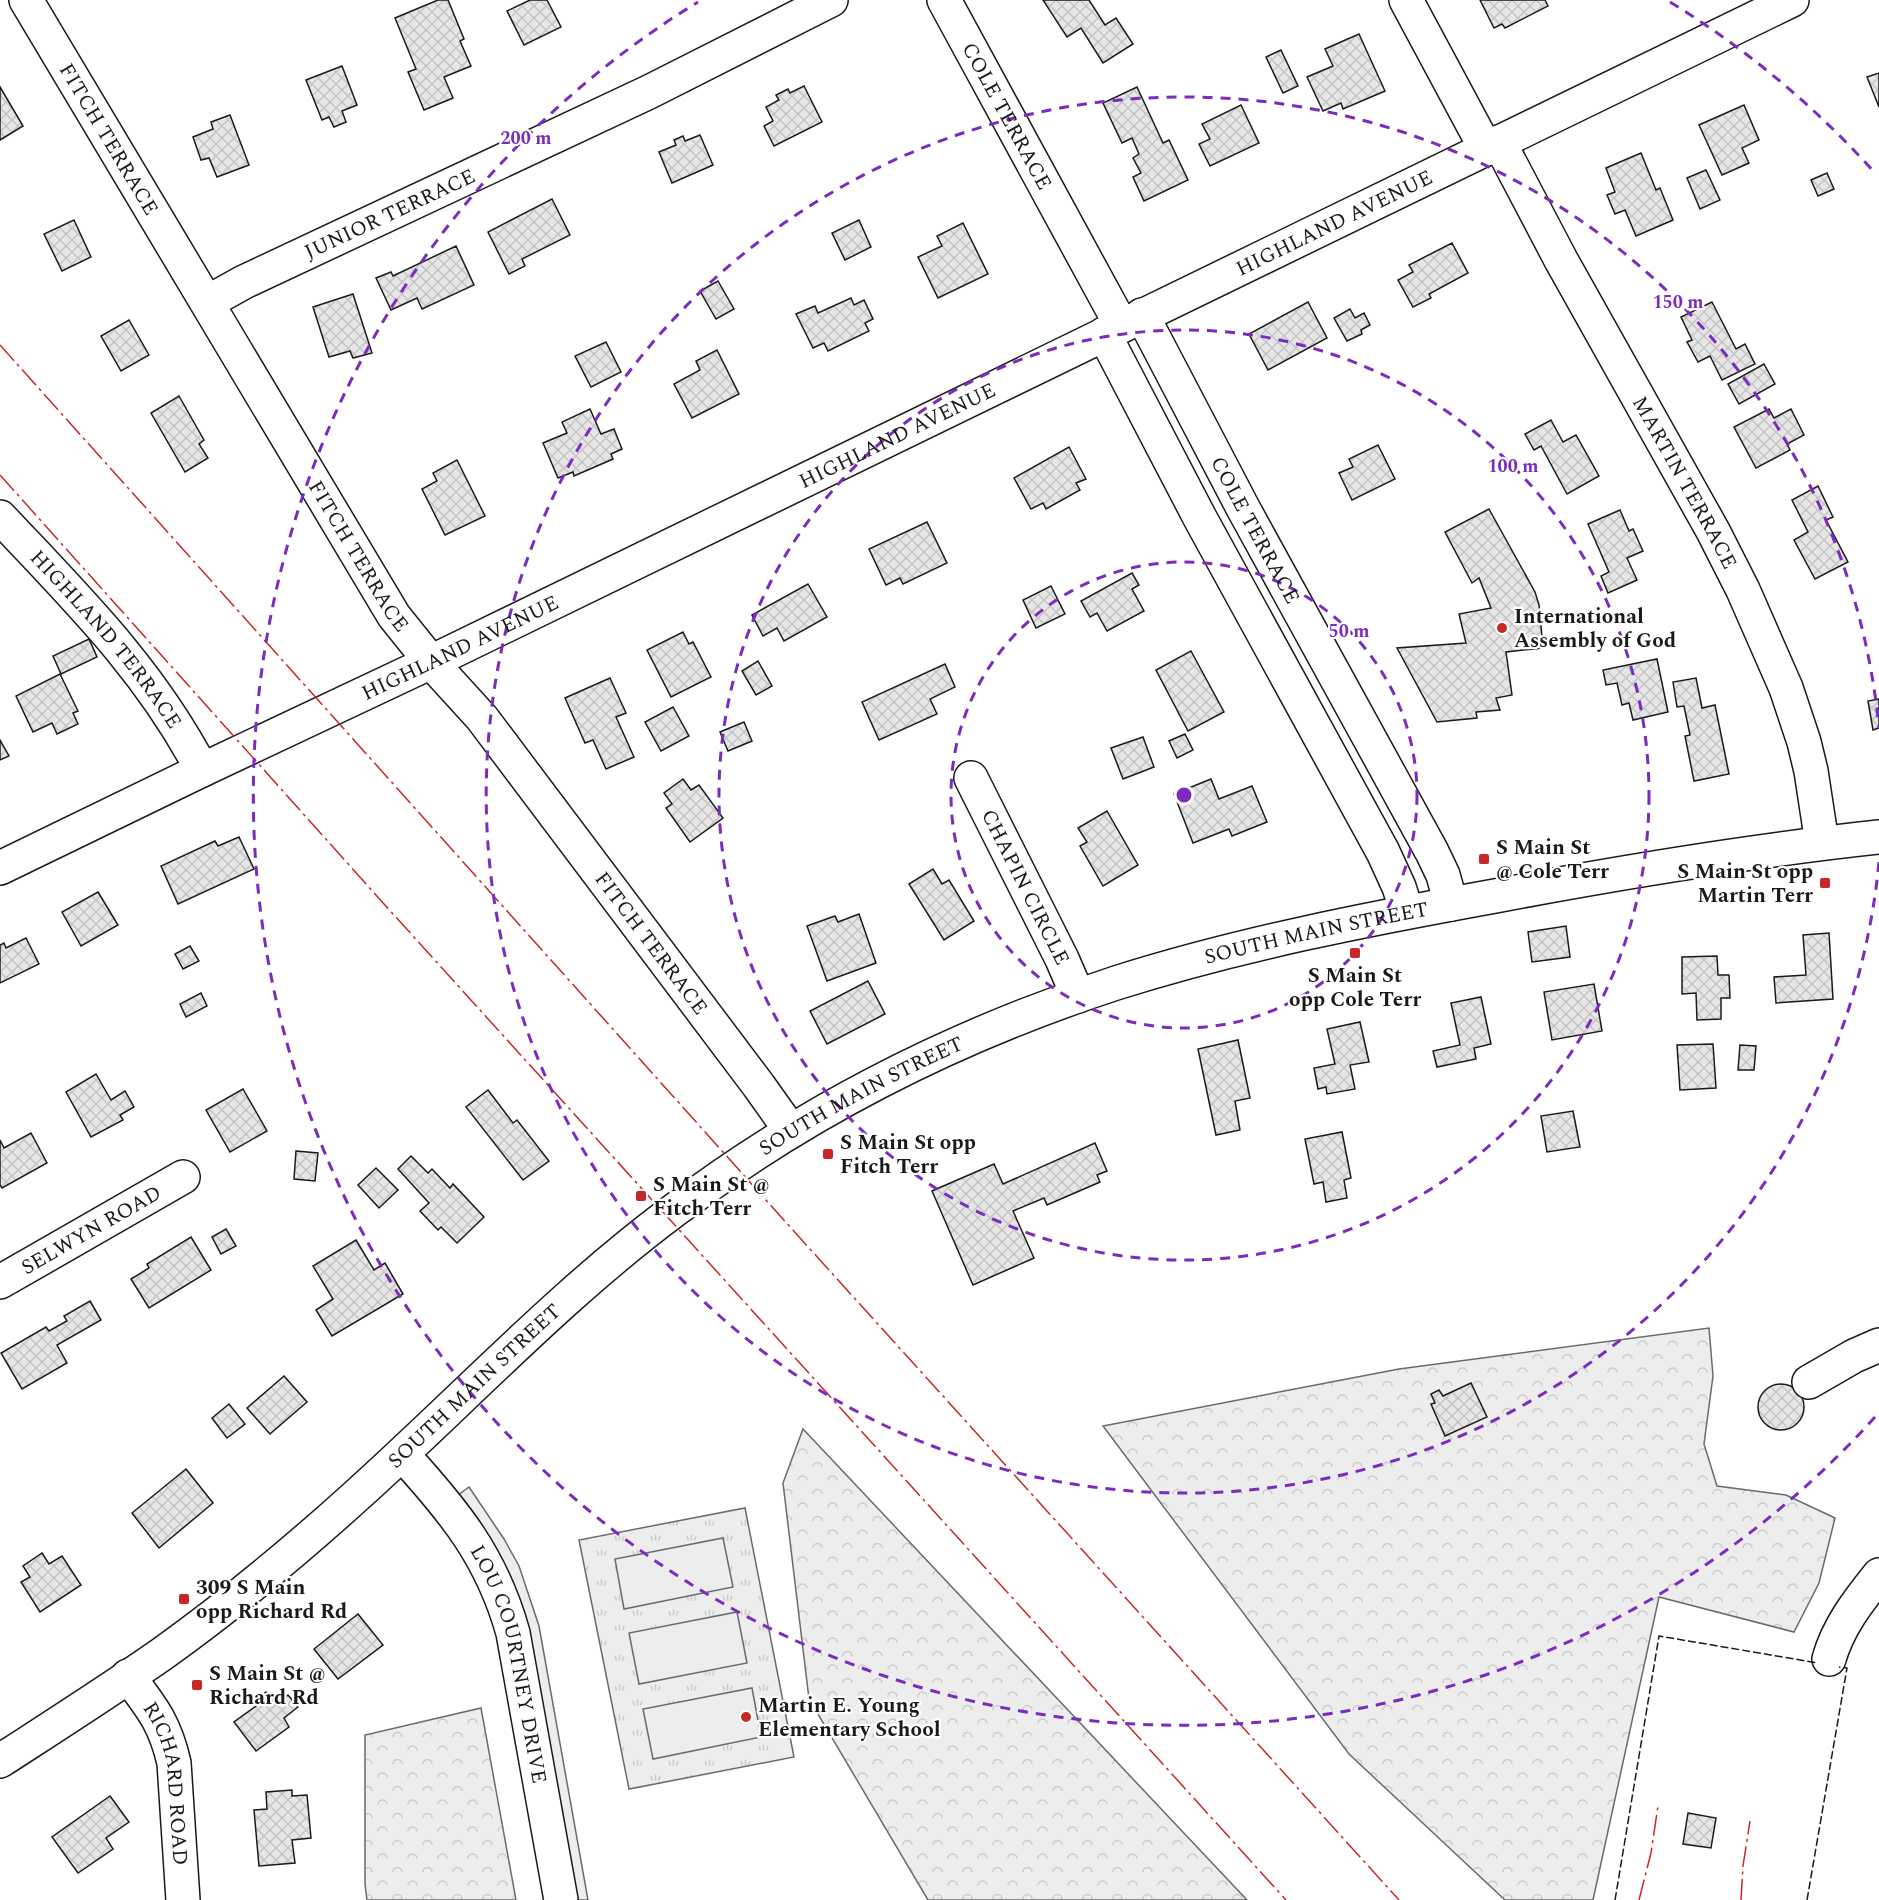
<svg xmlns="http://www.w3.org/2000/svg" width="1879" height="1900" font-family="Spectral,serif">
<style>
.grass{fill:url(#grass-tufts);stroke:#6a6a6a;stroke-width:1.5}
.forest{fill:url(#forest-crowns);stroke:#6a6a6a;stroke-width:1.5}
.built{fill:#ededed;stroke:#6a6a6a;stroke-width:1.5}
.building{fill:url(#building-cross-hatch);stroke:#1a1a1a;stroke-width:1.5}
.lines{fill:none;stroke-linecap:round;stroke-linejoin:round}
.minor-casing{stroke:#1a1a1a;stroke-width:36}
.major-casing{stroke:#1a1a1a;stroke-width:36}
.minor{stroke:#fff;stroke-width:33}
.major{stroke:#fff;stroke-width:33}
.fence{stroke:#1a1a1a;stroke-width:1.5;stroke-dasharray:8 3;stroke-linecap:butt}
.power{stroke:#c62828;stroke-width:1.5;stroke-dasharray:21 4.5 3 4.5;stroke-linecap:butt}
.ring{fill:none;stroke:#7b2cbf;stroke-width:3;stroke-dasharray:10 8}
.poi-dot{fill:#c62828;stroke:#fff;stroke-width:2}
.labels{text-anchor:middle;stroke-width:4.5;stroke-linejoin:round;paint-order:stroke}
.street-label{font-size:21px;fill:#1a1a1a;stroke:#fff}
.poi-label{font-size:21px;font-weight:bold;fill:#1a1a1a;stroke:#fff;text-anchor:start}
.centre{fill:#7b2cbf;stroke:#fff;stroke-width:3}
.ring-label{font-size:18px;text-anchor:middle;font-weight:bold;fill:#7b2cbf;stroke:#fff;stroke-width:4.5;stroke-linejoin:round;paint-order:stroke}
</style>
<defs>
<pattern id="grass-tufts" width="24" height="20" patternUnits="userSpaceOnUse" patternTransform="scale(1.5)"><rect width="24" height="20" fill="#ededed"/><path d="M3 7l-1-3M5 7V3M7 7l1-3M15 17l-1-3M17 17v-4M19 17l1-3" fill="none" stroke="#cbcbcb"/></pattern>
<pattern id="forest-crowns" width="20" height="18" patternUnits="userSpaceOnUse" patternTransform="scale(1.5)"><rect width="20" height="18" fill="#ededed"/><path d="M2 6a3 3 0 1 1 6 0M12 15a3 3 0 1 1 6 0" fill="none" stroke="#cbcbcb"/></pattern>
<pattern id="building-cross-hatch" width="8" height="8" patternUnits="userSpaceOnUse" patternTransform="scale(1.5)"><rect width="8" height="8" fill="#e6e6e6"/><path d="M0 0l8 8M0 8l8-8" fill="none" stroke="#c5c5c5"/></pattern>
</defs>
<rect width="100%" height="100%" fill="#fff"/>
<polygon class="grass" points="745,1508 794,1757 629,1789 579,1540"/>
<g class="forest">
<polygon points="1709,1328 1713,1376 1704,1444 1717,1486 1786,1495 1835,1518 1819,1583 1794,1632 1659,1597 1593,1900 1505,1900 1349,1754 1103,1426 1399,1369"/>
<polygon points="803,1429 1247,1900 928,1900 809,1699 783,1483"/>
<polygon points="481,1708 516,1900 367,1900 365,1884 365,1735"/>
</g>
<g class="built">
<polygon points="469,1487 504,1539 519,1566 539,1626 588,1900 573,1900 458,1495"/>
<polygon points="723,1538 733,1587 624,1609 615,1559"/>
<polygon points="737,1612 747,1663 639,1684 629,1633"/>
<polygon points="752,1688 761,1737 653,1759 643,1709"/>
</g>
<g class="building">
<polygon points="438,0 448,0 464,39 460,41 471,66 444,77 453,98 424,110 408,72 416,69 395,18"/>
<polygon points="530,0 547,0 561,27 524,45 507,11"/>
<polygon points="1043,0 1089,0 1105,25 1116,18 1133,44 1103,63 1081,28 1067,37"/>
<polygon points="1480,0 1545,0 1548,6 1505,28 1502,24 1494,28"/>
<polygon points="1359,34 1385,91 1343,109 1341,103 1323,111 1307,77 1333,66 1325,49"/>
<polygon points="1281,50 1298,86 1283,93 1266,57"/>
<polygon points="342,66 357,105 342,111 346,122 334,127 329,117 322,120 306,80"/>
<polygon points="1879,73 1879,107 1867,77"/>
<polygon points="804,86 822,122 774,146 764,126 773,121 766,107 779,100 776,95 788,89 790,93"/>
<polygon points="0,87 23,126 0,140"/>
<polygon points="1137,87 1163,143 1169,140 1188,180 1144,201 1133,177 1141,173 1133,158 1139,154 1132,138 1122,143 1103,103"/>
<polygon points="1241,105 1259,143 1210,166 1199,144 1210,139 1202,124"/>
<polygon points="1744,105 1759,140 1742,148 1749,163 1722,175 1699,125"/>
<polygon points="230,115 249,165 217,177 209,158 201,160 193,137 213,129 211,122"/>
<polygon points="700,135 713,165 672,183 659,152 676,145 674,140 683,136 685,141"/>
<polygon points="1641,153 1656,190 1660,188 1673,220 1636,236 1625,210 1615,214 1607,195 1615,192 1606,168"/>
<polygon points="1706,170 1720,200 1700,209 1687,178"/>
<polygon points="1827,173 1834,189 1818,196 1811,180"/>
<polygon points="552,199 570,235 522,259 525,266 509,274 488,232"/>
<polygon points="74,220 91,257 62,271 44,234"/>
<polygon points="859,220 871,247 845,260 832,233"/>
<polygon points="963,223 988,274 938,298 918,257 942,246 937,236"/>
<polygon points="1452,243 1468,273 1429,294 1431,298 1413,307 1398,280 1413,272 1409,265"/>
<polygon points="456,246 474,285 422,309 417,298 391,310 376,278 391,272 393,276"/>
<polygon points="718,281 734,309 716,319 700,291"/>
<polygon points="353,294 372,353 353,358 350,351 329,357 313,307"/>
<polygon points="851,298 854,305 864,300 873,319 865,323 869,331 828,351 824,343 813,348 796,314 815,306 818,313"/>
<polygon points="1308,302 1327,338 1268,370 1249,334"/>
<polygon points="1712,302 1736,349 1745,344 1755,364 1722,380 1710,356 1698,362 1687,342 1692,340 1681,317"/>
<polygon points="1350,309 1355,318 1364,313 1370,325 1361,330 1362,334 1347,341 1334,318"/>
<polygon points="129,320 149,355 121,371 101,336"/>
<polygon points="606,342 621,372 591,387 575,356"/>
<polygon points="717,350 739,394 692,418 674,384 700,370 696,361"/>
<polygon points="1764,364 1775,384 1739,404 1728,384"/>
<polygon points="179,396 204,440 199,444 208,458 185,472 151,413"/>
<polygon points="590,409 601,434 614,429 622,449 611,454 613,459 574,476 573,472 558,478 543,443 567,433 562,422"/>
<polygon points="1769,409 1774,418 1791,409 1804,435 1787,444 1790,450 1756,468 1734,427"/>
<polygon points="1551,420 1563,442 1576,435 1599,476 1567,494 1541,446 1534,450 1525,434"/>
<polygon points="1378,445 1395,479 1352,500 1339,473 1353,467 1349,459"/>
<polygon points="1069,447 1086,479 1076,483 1080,490 1046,509 1043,503 1031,509 1014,478"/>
<polygon points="457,460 485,516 445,535 422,489 437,481 433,473"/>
<polygon points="1818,486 1833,517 1826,520 1848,562 1815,579 1794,540 1808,532 1792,500"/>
<polygon points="1489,509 1535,592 1539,605 1543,648 1506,652 1512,695 1496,698 1500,710 1476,712 1477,718 1437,722 1397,648 1466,643 1459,614 1491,608 1479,578 1472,583 1445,532"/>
<polygon points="1620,510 1629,531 1633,529 1643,551 1627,558 1637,580 1608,593 1601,576 1609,572 1588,524"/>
<polygon points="927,522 947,563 903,584 900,578 886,585 869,549"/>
<polygon points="1132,573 1139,585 1132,589 1144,611 1107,631 1097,613 1090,617 1081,601"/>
<polygon points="808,584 827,617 784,641 777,628 763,636 752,615"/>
<polygon points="1051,586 1065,614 1036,628 1023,600"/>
<polygon points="683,632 689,644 693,642 711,677 671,697 647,650"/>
<polygon points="89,639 97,657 61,674 53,656"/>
<polygon points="1191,651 1224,712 1188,731 1156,670"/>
<polygon points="1657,659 1668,712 1633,720 1629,703 1622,705 1617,683 1606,685 1603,670"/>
<polygon points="758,661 772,686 756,695 742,671"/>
<polygon points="945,664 955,687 930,699 937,714 879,740 862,702"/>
<polygon points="60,674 78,711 73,713 78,724 57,734 52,723 33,732 16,696"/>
<polygon points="610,678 626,713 616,717 634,757 606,769 593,740 585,743 565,698"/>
<polygon points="1696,678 1702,708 1715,705 1729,774 1694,781 1685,736 1690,735 1684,706 1677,707 1673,682"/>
<polygon points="1879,699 1879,728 1873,730 1868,701"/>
<polygon points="673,707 689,736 661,751 645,722"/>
<polygon points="744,722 752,741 728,751 720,732"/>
<polygon points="1185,734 1193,750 1177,758 1169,741"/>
<polygon points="1143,737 1154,767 1123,779 1111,748"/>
<polygon points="0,740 9,756 0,760"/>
<polygon points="683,779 691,790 699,785 723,818 690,842 666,808 672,804 664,793"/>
<polygon points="1211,779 1219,799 1252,786 1267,822 1232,836 1229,829 1193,843 1174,794"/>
<polygon points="1107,811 1138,865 1103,886 1080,846 1087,842 1078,828"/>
<polygon points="239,837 254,869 178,904 161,866 215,841 218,846"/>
<polygon points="933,869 942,884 949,880 974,921 944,940 909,884"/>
<polygon points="98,892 118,925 81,946 62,912"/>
<polygon points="859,914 876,963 827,981 807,926 835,916 838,922"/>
<polygon points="1566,926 1570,957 1532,962 1528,932"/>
<polygon points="1829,933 1833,999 1776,1003 1774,977 1806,975 1803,935"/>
<polygon points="26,938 39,964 0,983 0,945 4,943 6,948"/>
<polygon points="190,946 199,961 183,969 175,954"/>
<polygon points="1717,956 1718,975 1729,975 1730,998 1721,998 1721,1019 1697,1020 1696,993 1682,994 1682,957"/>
<polygon points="868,981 885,1014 827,1044 810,1011"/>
<polygon points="1594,984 1602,1031 1552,1040 1544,992"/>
<polygon points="201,993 207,1006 186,1017 180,1004"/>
<polygon points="1481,997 1491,1044 1474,1048 1476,1059 1437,1067 1433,1051 1460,1045 1451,1003"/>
<polygon points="1360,1022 1369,1062 1350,1065 1355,1089 1327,1094 1326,1087 1318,1089 1314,1068 1335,1064 1327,1029"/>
<polygon points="1238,1040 1250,1098 1235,1101 1240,1130 1216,1135 1198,1049"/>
<polygon points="1713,1044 1716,1088 1680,1090 1677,1045"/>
<polygon points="1740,1045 1756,1046 1754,1070 1738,1070"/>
<polygon points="96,1074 111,1100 125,1091 134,1107 120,1115 123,1120 91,1137 66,1092"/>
<polygon points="243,1089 267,1131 230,1152 206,1110"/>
<polygon points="488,1090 513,1123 517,1120 549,1161 523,1180 466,1107"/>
<polygon points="1573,1111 1580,1147 1547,1152 1541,1116"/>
<polygon points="1342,1132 1351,1178 1344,1180 1347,1198 1326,1202 1323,1182 1314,1184 1305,1139"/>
<polygon points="31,1133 47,1163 2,1188 0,1185 0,1140 4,1148"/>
<polygon points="1095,1143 1107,1171 1097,1175 1100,1182 1047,1205 1044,1198 1013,1211 1034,1258 973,1285 932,1191 994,1164 1003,1184"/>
<polygon points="296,1151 318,1153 315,1181 294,1179"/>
<polygon points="411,1156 428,1173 432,1169 450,1188 453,1184 484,1217 457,1243 441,1227 438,1230 420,1211 429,1203 398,1169"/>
<polygon points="376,1168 398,1190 379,1208 358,1185"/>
<polygon points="226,1229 236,1246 221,1254 212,1237"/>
<polygon points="191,1237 211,1270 149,1308 131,1279 149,1268 147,1264"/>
<polygon points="356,1240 374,1270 385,1263 403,1294 332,1336 316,1310 333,1299 313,1266"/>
<polygon points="90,1301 101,1320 57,1345 67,1363 22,1389 1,1353 46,1327 49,1331 67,1321 64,1316"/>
<polygon points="284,1376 307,1402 270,1434 247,1408"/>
<polygon points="1471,1383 1487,1417 1445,1436 1431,1404 1435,1403 1431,1394 1439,1390 1443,1396"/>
<circle cx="1781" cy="1407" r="23"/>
<polygon points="229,1404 245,1424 227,1438 212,1418"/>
<polygon points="186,1469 213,1503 159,1548 132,1513"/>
<polygon points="42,1553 49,1564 62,1556 81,1585 40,1612 21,1582 30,1577 23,1566"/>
<polygon points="358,1614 383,1645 338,1679 314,1649"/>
<polygon points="266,1692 276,1705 288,1695 298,1707 284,1718 289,1727 256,1751 234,1722 256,1706 253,1702"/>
<polygon points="292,1790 292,1796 307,1795 311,1838 292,1840 295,1863 259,1866 254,1810 267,1809 266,1792"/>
<polygon points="110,1796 129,1822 106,1838 113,1849 78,1873 52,1837"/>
<polygon points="1688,1813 1716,1818 1711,1848 1683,1844"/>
</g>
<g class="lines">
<defs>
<g id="minor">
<path id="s1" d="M26 0 394 616 431 662 482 718 759 1086 791 1131"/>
<path id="s2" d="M944 0 1121 325"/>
<polyline points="1406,0 1486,149"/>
<path id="s3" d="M1499 142 1561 260 1713 531 1743 590 1786 688 1804 742 1811 771 1822 843"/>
<path id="s4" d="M208 302 244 282 649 92 831 0"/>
<path id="s5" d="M1142 315 1243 508 1432 852 1443 875 1451 904"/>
<polyline points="1104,334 1200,518 1383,852 1399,887 1407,912"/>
<path id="s6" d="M0 517C77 599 149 669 202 770"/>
<path id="s7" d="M971 778 1062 959 1078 996"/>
<path id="s8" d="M0 868 202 770 431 662 1792 0"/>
<path id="s9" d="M0 1282 183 1177"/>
<polyline points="1809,1382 1854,1356 1879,1345"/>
<path id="s10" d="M402 1454C454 1511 492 1557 513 1633L561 1900"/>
<path d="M1829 1659C1838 1627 1858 1601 1879 1575"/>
<path id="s11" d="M128 1676C152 1708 165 1723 174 1763L183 1900"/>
</g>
<g id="major">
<path id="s12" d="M0 1761C54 1726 109 1691 162 1654 229 1606 293 1553 355 1497 462 1401 560 1295 676 1209 808 1110 959 1034 1116 983 1239 944 1368 919 1495 896 1622 872 1750 851 1879 837"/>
</g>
</defs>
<use href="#minor" class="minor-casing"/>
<use href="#major" class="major-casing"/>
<use href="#minor" class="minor"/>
<use href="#major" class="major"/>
<g class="fence">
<polyline points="1615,1900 1659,1636 1818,1663"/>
<polyline points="1807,1900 1847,1668 1839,1667"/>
</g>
<g class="power">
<polyline points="0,345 800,1238 1399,1900"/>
<polyline points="0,475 384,904 1286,1900"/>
<polyline points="1639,1900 1651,1853 1658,1806"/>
<polyline points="1741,1900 1743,1866 1750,1821"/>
</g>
</g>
<g class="ring">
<circle cx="1184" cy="795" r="233"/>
<circle cx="1184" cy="795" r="465"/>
<path d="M1879 862A698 698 0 1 1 1879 728"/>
<path d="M1875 1417A930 930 0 1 1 698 2M1670 2A930 930 0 0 1 1875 173"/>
</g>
<g class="poi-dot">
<circle cx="1502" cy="628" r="6"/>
<rect x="1478" y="853" width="12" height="12" rx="3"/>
<rect x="1819" y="877" width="12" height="12" rx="3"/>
<rect x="1349" y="947" width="12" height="12" rx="3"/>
<rect x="822" y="1148" width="12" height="12" rx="3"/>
<rect x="635" y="1190" width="12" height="12" rx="3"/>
<rect x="178" y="1593" width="12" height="12" rx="3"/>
<rect x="191" y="1679" width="12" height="12" rx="3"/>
<circle cx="746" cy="1717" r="6"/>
</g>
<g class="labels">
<g class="street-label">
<text dy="7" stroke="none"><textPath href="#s2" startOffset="132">COLE TERRACE</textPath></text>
<text dy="7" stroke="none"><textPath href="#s1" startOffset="162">FITCH TERRACE</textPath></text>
<text dy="7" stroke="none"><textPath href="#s4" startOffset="202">JUNIOR TERRACE</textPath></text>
<text dy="7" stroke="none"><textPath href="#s8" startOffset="1482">HIGHLAND AVENUE</textPath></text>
<text dy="7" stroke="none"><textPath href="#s8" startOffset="996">HIGHLAND AVENUE</textPath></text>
<text dy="7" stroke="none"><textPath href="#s3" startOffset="388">MARTIN TERRACE</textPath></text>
<text dy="7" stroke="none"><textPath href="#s5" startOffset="243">COLE TERRACE</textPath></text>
<text dy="7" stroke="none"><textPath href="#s1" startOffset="648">FITCH TERRACE</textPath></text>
<text dy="7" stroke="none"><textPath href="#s6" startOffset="162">HIGHLAND TERRACE</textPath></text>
<text dy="7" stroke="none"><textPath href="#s8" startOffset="510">HIGHLAND AVENUE</textPath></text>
<text dy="7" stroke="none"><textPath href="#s7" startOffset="122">CHAPIN CIRCLE</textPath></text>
<text dy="7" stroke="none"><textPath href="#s12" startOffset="1578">SOUTH MAIN STREET</textPath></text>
<text dy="7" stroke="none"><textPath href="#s1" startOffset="1134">FITCH TERRACE</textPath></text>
<text dy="7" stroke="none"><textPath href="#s12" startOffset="1092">SOUTH MAIN STREET</textPath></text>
<text dy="7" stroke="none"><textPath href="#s9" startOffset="105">SELWYN ROAD</textPath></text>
<text dy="7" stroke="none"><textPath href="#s12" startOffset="606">SOUTH MAIN STREET</textPath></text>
<text dy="7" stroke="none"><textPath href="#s10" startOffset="242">LOU COURTNEY DRIVE</textPath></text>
<text dy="7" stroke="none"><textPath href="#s11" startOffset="118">RICHARD ROAD</textPath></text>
</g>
<g class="poi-label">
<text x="1514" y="623">International<tspan x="1514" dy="24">Assembly of God</tspan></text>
<text x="1496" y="854">S Main St<tspan x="1496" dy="24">@ Cole Terr</tspan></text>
<text x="1813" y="878" text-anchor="end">S Main St opp<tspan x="1813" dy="24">Martin Terr</tspan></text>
<text x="1355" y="982" text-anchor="middle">S Main St<tspan x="1355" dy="24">opp Cole Terr</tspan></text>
<text x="840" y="1149">S Main St opp<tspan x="840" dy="24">Fitch Terr</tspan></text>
<text x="653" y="1191">S Main St @<tspan x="653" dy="24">Fitch Terr</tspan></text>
<text x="196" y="1594">309 S Main<tspan x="196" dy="24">opp Richard Rd</tspan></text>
<text x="209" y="1680">S Main St @<tspan x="209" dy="24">Richard Rd</tspan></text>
<text x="758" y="1712">Martin E. Young<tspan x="758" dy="24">Elementary School</tspan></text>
</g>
</g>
<circle cx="1184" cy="795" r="9" class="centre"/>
<g class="ring-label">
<text x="526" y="144">200 m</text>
<text x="1678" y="308">150 m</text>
<text x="1513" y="472">100 m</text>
<text x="1349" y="637">50 m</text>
</g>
</svg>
